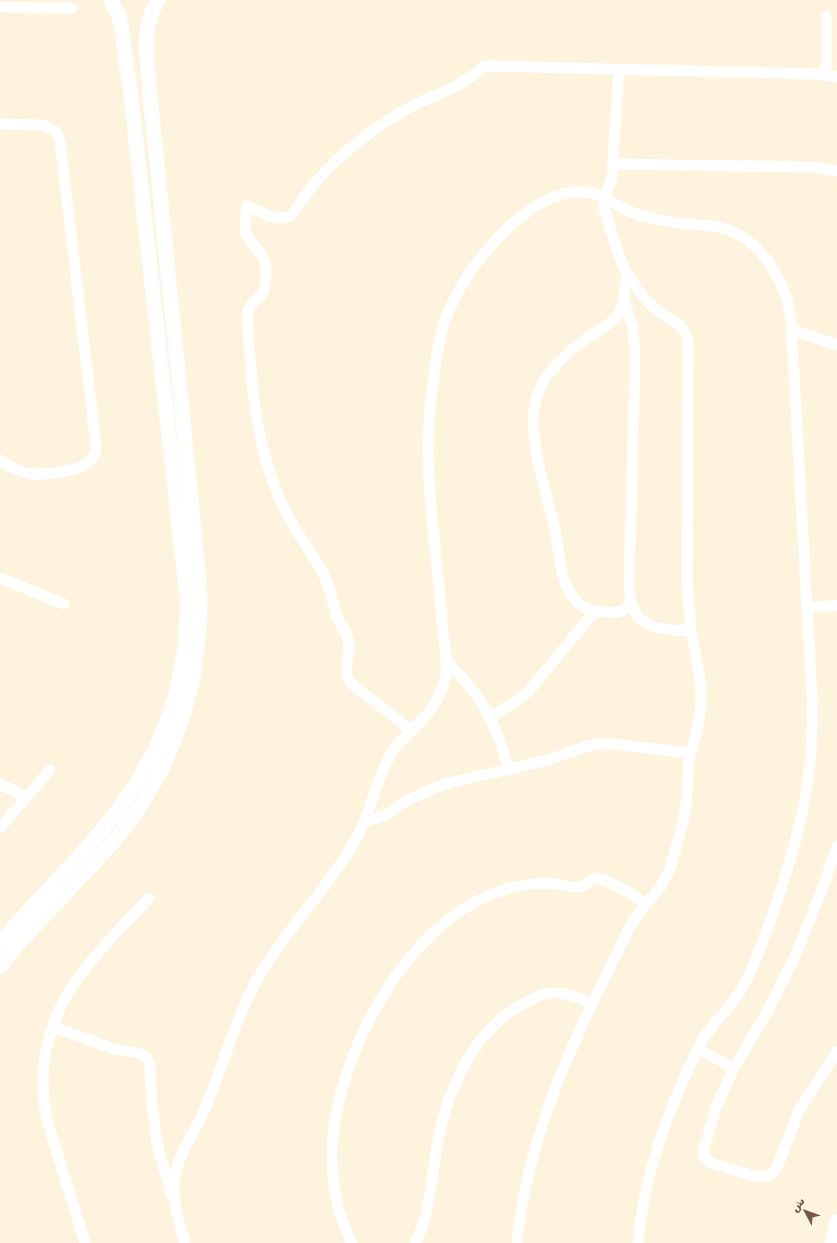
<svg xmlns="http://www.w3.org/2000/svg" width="837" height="1243" font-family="'DejaVu Sans',Vazirmatn,sans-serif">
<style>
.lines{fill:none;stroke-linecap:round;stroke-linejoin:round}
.street{stroke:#fff;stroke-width:11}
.secondary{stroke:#fff;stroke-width:15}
</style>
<rect width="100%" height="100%" fill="#fef3dd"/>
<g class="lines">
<g class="street">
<polyline points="0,7 72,8"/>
<polyline points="826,75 826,17"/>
<path d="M0 124 44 125 56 132 60 141 96 445C96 452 94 458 89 462 79 471 45 475 32 474 20 472 9 467 0 460"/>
<polyline points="613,164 815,167 837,171"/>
<path d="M627 273C623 286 627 302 619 314 613 323 602 328 593 334 570 350 544 371 536 399 526 436 547 493 555 530 560 552 559 581 574 599 582 609 593 611 604 612 615 613 624 613 631 603"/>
<path d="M624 300 633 329 635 358 629 589C633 630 658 629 691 631"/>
<polyline points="792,330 837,345"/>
<polyline points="0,578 64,604"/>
<polyline points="807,608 837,605"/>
<path d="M446 661C479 691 499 726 508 769"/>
<polyline points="490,716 510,706 528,692 595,611"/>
<path d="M411 730 353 685C338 672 354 653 347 636 344 629 339 622 336 615 333 603 331 591 326 580 319 563 307 548 298 533 289 518 281 503 275 487 253 430 251 374 247 314 250 300 261 300 264 290 267 277 268 261 259 251 255 245 249 241 246 234 244 225 246 215 247 206 260 211 279 224 292 215 298 207 303 198 309 190 335 158 369 131 405 110 432 95 462 88 484 66L815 74 837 77"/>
<polyline points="0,784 26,797"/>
<polyline points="365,822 386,815 406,801 437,787 453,782 548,760 584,747 604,743 690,753"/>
<polyline points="0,828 50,770"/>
<polyline points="837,846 824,885 796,954 766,1014 734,1068 716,1107 703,1151 705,1158 711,1163 757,1177 768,1176 776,1170 799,1111 812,1090 837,1052"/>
<polyline points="53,1027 114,1049 139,1053 146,1057 150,1065 152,1105 157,1144 171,1194"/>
<polyline points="698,1049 734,1068"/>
<path d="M85 1243C77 1216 68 1189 60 1162 54 1142 46 1122 44 1100 39 1057 53 1012 78 978 99 949 125 924 149 898"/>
<path d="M185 1243C175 1211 167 1184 183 1152 191 1135 201 1120 207 1104 225 1060 237 1013 261 973 289 927 328 888 355 841 371 813 375 781 391 754 399 740 412 731 423 719 435 706 444 690 446 672 447 658 445 645 443 631 441 614 440 596 438 578 433 528 426 473 429 423 429 410 431 396 433 383 435 363 438 343 444 323 453 298 467 274 484 254 509 224 548 185 590 193 600 194 607 200 615 204 623 209 631 212 639 215 665 223 693 224 719 227 761 237 785 280 791 320L812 697C813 725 812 752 808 779 802 824 788 868 774 911 765 936 756 963 743 987 732 1006 715 1021 703 1039 670 1103 644 1171 638 1243"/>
<path d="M352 1243C339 1218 333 1190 332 1161 330 1071 394 945 475 902 499 889 529 881 557 884 564 885 573 889 580 887 587 886 589 880 595 878 614 882 631 893 646 904"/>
<path d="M415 1243C433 1208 431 1169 440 1131 452 1080 477 1026 527 1002 535 997 543 993 552 993 566 992 580 999 593 1004"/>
<path d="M517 1243C528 1128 579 1030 629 928L638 915 661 886 670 869 684 818 686 806 689 759 697 731 701 707V683L691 631 687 584 688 341C684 323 670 321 657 310 649 304 642 296 636 287 619 264 612 234 604 207 603 197 610 186 612 175L619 69"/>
</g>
<g class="secondary">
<path d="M0 944C32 904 70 869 103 829 158 763 190 685 187 598L131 97 121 23 118 14 111 0"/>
<path d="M0 967C12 949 28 933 43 917 64 895 85 873 105 851 174 775 205 680 199 578L150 95C148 64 140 28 158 0"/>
<polyline points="832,1243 837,1222"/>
</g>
</g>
<g transform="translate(805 1211) rotate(311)" stroke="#fff6e5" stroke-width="3" paint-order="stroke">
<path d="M0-3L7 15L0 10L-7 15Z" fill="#765844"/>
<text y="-6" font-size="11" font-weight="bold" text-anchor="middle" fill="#765844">ش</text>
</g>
</svg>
